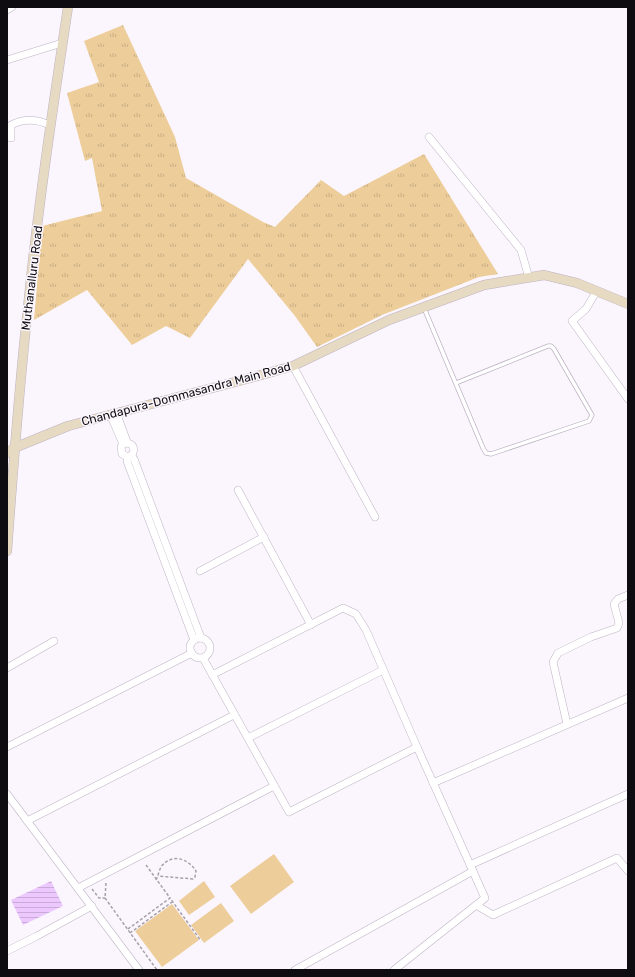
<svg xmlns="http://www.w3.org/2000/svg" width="635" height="977" font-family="Rubik,sans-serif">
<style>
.grass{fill:url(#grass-tufts)}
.pitch{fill:#edcd9a}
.water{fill:url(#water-rules)}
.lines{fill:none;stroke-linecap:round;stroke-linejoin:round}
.lane-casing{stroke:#beb3c4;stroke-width:5}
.street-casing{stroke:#beb3c4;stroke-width:8}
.secondary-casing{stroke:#beb3c4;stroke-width:10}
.path{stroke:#a6a1a8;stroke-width:1.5;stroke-dasharray:3 2;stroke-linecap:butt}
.lane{stroke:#fff;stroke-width:3.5}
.street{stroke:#fff;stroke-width:7}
.secondary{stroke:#e7dac3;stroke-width:9}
.labels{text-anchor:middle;stroke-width:3;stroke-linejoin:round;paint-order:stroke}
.street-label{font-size:12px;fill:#0f0c11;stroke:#fbf6fd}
</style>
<defs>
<pattern id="grass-tufts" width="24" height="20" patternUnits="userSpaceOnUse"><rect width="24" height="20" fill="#edcd9a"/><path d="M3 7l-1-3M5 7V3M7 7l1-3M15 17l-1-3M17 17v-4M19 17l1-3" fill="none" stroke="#caaf84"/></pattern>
<pattern id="water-rules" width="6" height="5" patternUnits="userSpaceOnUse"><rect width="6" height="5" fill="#ecc8ff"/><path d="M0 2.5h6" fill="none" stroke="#c9abda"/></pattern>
</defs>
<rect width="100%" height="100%" fill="#fbf6fd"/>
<polygon class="grass" points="123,25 175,137 186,178 263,222 275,227 321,180 344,196 424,154 498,274 479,277 382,315 317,347 295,316 248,259 190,338 166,326 132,345 87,290 34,320 42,226 102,211 92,158 85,161 67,93 99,82 84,41"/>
<g class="pitch">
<polygon points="274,854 294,882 251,914 230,886"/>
<polygon points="204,881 215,897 189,915 179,901"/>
<polygon points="221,903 234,921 204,943 191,925"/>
<polygon points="172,904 199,940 162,967 135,931"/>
</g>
<polygon class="water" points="51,881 63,906 23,925 11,900"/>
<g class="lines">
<defs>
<polyline id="lane" points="424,308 483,448 486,453 491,454 589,421 592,415 554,349 551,346 548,346 456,383"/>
<g id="street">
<polyline points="7,10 12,7"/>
<polyline points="7,60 62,43"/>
<polyline points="429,137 521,250 529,278"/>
<path d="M11 138V125C24 118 37 119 50 125"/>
<polyline points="596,292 586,309 572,321 628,399"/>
<polyline points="293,366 375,517"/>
<polyline points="116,412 127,442"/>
<path d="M110 414 123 444 121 447 122 454 128 457C138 453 134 440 123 444"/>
<polyline points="131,455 134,459 201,638"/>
<polyline points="128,457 127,461 194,640"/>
<polyline points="238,490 311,625"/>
<polyline points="200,571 264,537"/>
<circle cx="200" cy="648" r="10"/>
<polyline points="203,658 289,812 417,747 366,630 356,614 343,608 212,675"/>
<polyline points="7,668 54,641"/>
<polyline points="567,724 553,662 558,653 591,637 617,628 619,623 614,604 618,599 628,595"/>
<polyline points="248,738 383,670"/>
<polyline points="7,747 192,653"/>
<polyline points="433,783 628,698"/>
<polyline points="7,794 139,970"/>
<polyline points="27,821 234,715"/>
<polyline points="470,865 628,794"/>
<polyline points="78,888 274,786"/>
<polyline points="476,905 493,915 617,858 628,871"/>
<polyline points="7,951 37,936 92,906"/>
<polyline points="295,970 473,871"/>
<polyline points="394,970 485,898 417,747"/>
</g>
<g id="secondary">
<polyline points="7,453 14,448 68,426 254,377 293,366 389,320 484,285 544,275 577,283 628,304"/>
<path d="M7 551C13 469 19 388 28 307 38 206 53 107 68 7"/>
</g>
</defs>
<use href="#lane" class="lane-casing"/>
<use href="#street" class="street-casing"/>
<use href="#secondary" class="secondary-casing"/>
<g class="path">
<polyline points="146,865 170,898"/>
<path d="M156 880C158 876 159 871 161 867 171 853 188 858 196 871L195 877 193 879 158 876"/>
<polyline points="106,883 105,898 157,970"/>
<polyline points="92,889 99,898 105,898"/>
<polyline points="128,929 170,898 201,941"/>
<polyline points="130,933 172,902"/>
</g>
<use href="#lane" class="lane"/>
<use href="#street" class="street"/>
<use href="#secondary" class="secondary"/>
</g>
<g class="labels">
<g class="street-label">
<text transform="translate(32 278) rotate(-83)" y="4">Muthanalluru Road</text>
<text transform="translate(186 394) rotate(-15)" y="4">Chandapura-Dommasandra Main Road</text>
</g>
</g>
<rect width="635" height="977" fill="none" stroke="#0f0c11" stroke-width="16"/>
</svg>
